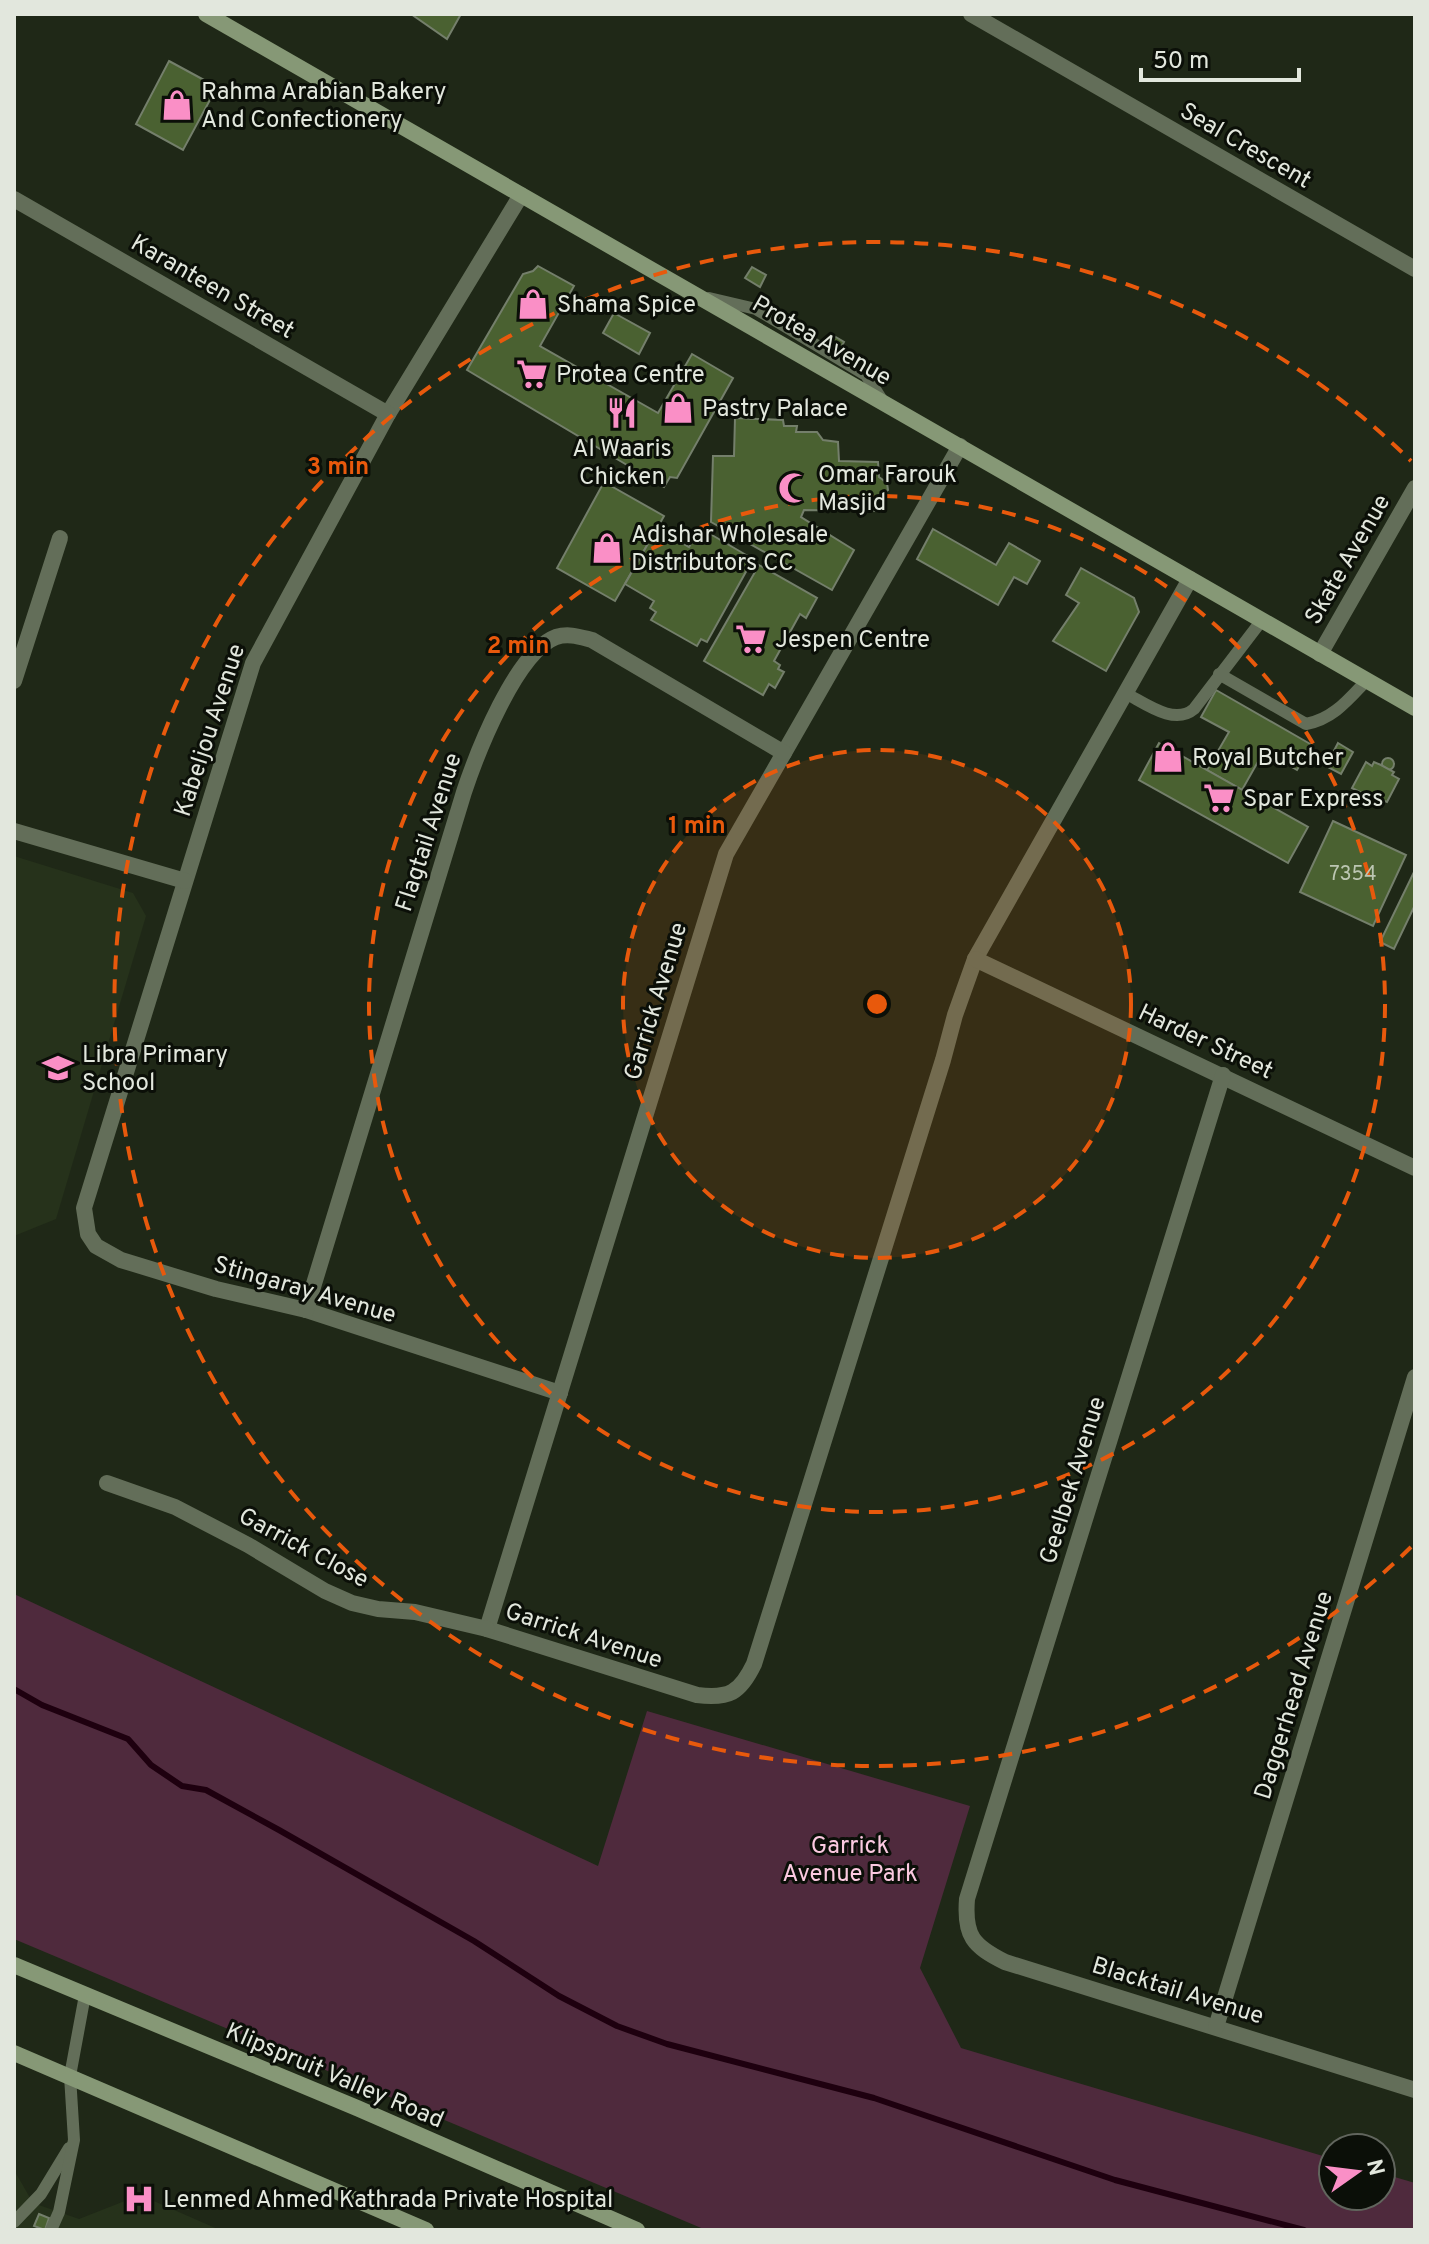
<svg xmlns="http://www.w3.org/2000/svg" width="1429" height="2244" font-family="Overpass,sans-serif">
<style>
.built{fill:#26321b}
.green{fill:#4f2a3d}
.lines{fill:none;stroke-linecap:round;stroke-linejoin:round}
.stream{stroke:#1e000f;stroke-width:6}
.building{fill:#4a6131;stroke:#747f6b;stroke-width:2}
.lane{stroke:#636e59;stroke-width:12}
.street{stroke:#636e59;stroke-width:16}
.secondary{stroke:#869876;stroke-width:16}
.ring{fill:none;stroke:#e8590c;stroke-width:4;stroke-dasharray:14 10}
.labels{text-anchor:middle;stroke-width:6;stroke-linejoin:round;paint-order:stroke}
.number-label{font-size:20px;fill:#bcc6b2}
.poi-label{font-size:24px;fill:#e2e7dd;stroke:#0b0f08;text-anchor:start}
.street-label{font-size:24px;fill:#e2e7dd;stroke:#0b0f08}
.park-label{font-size:24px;fill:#fbc9e0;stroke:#0b0f08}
.centre{fill:#e8590c;stroke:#0b0f08;stroke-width:4}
.ring-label{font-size:24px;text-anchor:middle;font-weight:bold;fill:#e8590c;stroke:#0b0f08;stroke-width:6;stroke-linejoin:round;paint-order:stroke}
</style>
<rect width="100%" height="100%" fill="#1f2817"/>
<g class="built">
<polygon points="14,856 133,893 146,916 56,1219 14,1236"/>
<polygon points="14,2170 33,2203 79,2219 140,2195 220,2230 14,2230"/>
</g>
<polygon class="green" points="14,1594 598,1866 647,1711 970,1806 920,1968 961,2048 1333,2159 1333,2196 1381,2196 1381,2173 1415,2183 1415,2230 706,2230 14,1939"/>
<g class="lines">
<polyline class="stream" points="14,1689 42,1705 128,1739 151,1765 182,1786 206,1790 279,1830 474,1941 559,1996 617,2026 667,2044 874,2098 1115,2180 1304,2230"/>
</g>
<g class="building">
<polygon points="411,14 461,14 447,39"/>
<polygon points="169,61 217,87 183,150 136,124"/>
<polygon points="538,266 574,286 540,346 658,413 692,354 733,378 677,478 670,477 664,487 467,370 523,274 533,271"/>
<polygon points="752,267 766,275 760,287 745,278"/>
<polygon points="614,313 650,333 639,354 603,333"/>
<polygon points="834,336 844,342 841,348 831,343"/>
<polygon points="735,418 783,420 784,426 797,426 796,432 817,432 823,440 838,442 839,461 878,462 879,477 887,483 888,490 879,496 878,511 804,510 801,517 854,550 832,590 711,522 713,456 734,456"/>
<polygon points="604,482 664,516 615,601 557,568"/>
<polygon points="657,528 689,547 700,528 753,559 707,642 701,639 697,646 651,620 656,612 650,608 654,601 625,584"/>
<polygon points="933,529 996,565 1009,543 1040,561 1027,584 1014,577 998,605 917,559"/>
<polygon points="759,565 817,598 806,618 800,614 774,661 780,665 778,669 784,672 775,688 769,684 763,695 704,661"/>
<polygon points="1081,568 1134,598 1139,612 1106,671 1053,641 1079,603 1066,595"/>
<polygon points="1216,690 1312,745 1297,770 1264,751 1242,790 1207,770 1229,732 1201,717"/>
<polygon points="1159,743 1308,827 1288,863 1139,780"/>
<polygon points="1338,743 1353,752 1341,774 1326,766"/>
<circle cx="1388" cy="764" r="6"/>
<polygon points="1366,762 1372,766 1374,762 1381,765 1394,772 1392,775 1399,779 1387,802 1382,800 1381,803 1352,788"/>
<polygon points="1333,821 1406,855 1373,926 1300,892"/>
<polygon points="1415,870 1415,905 1394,949 1380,942"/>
<polygon points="39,2214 49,2218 45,2230 34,2226"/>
</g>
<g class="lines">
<g class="lane">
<polyline points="709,298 756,309 866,375 882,400"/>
<path d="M1219 674 1306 724C1333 719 1348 700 1367 680"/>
<path d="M1125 693C1145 703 1174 726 1194 709L1262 620"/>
<polyline points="14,2222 41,2194 69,2148"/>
<polyline points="51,2230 59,2212 74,2140 70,2076 85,1995"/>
</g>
<g class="street">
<polyline points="971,14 1415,269"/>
<polyline points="521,195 388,414 253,663 84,1208 88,1234 96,1246 121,1260 216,1289 306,1310 560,1393"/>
<polyline points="14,199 388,414"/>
<path d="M960 446 726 854 487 1629 697 1695C729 1699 740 1693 754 1664L943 1060 955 1015 975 959 1190 579"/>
<polyline points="1320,654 1415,488"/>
<polyline points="14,681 60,538"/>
<polyline points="14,831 185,881"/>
<polyline points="975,959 1415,1168"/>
<path d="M1223 1075 967 1899C964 1936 973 1946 1005 1962L1415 2090"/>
<path d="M306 1310 464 792C477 753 516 652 556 637 569 633 580 637 592 640L784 753"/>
<polyline points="107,1483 175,1507 248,1545 325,1591 352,1603 378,1609 415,1612 487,1629"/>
<polyline points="1216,2027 1415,1377"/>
</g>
<g class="secondary">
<polyline points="206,14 1415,708"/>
<polyline points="14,1965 357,2108 637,2230"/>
<polyline points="14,2053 426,2230"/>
</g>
</g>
<circle cx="877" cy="1004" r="254" fill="#e8590c" fill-opacity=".12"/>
<g class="ring">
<circle cx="877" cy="1004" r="254"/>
<circle cx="877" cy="1004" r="508"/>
<path d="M1411 1547A762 762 0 1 1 1411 461"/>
</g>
<defs>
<symbol id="shop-bare" viewBox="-9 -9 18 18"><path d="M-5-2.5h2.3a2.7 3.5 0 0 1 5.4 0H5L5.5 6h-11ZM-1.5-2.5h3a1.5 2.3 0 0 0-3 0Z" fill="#fa8fc6" stroke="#0b0f08" stroke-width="2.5" paint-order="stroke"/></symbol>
<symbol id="supermarket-bare" viewBox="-9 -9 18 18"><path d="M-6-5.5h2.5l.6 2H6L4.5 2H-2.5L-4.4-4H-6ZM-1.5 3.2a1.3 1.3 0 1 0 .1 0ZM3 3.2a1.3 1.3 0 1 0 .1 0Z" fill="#fa8fc6" stroke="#0b0f08" stroke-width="2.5" paint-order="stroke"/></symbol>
<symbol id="restaurant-bare" viewBox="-9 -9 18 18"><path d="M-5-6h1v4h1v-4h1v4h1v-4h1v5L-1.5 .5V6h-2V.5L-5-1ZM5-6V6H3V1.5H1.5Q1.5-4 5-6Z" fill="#fa8fc6" stroke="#0b0f08" stroke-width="2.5" paint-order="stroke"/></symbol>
<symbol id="mosque-bare" viewBox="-9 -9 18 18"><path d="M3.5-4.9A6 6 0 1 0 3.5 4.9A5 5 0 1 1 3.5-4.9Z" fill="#fa8fc6" stroke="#0b0f08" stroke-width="2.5" paint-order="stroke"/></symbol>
<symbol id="school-bare" viewBox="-9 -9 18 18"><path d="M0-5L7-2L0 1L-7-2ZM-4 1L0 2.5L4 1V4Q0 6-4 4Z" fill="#fa8fc6" stroke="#0b0f08" stroke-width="2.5" paint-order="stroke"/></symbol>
<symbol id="hospital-bare" viewBox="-9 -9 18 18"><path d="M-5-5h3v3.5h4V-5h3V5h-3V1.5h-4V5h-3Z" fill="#fa8fc6" stroke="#0b0f08" stroke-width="2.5" paint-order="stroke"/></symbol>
</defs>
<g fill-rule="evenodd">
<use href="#shop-bare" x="155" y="83" width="44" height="44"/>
<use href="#shop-bare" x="511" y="282" width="44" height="44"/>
<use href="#supermarket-bare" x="510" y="352" width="44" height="44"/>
<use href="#shop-bare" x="656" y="386" width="44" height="44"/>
<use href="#restaurant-bare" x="600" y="391" width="44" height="44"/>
<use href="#mosque-bare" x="772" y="466" width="44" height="44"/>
<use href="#shop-bare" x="585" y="526" width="44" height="44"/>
<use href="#supermarket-bare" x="729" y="617" width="44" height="44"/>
<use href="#shop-bare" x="1146" y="735" width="44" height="44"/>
<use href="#supermarket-bare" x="1197" y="776" width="44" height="44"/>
<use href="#school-bare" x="36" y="1046" width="44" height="44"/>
<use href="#hospital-bare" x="117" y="2177" width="44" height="44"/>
</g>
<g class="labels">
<g class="number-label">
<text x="1353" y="880">7354</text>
</g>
<g class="poi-label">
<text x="201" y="99">Rahma Arabian Bakery<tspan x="201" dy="28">And Confectionery</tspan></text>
<text x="557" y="312">Shama Spice</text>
<text x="556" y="382">Protea Centre</text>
<text x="702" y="416">Pastry Palace</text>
<text x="622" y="456" text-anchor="middle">Al Waaris<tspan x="622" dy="28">Chicken</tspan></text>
<text x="818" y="482">Omar Farouk<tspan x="818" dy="28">Masjid</tspan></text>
<text x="631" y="542">Adishar Wholesale<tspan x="631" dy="28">Distributors CC</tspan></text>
<text x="775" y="647">Jespen Centre</text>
<text x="1192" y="765">Royal Butcher</text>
<text x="1243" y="806">Spar Express</text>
<text x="82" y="1062">Libra Primary<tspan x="82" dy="28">School</tspan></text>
<text x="163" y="2207">Lenmed Ahmed Kathrada Private Hospital</text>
</g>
<g class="street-label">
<text transform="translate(1246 145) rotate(30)" y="8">Seal Crescent</text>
<text transform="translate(213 286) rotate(30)" y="8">Karanteen Street</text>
<text transform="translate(822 340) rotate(30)" y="8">Protea Avenue</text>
<text transform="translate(1347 559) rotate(-60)" y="8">Skate Avenue</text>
<text transform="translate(209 730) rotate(-72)" y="8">Kabeljou Avenue</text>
<text transform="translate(428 832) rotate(-72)" y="8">Flagtail Avenue</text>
<text transform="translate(655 1001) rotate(-73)" y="8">Garrick Avenue</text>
<text transform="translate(1206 1041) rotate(25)" y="8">Harder Street</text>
<text transform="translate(305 1289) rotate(16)" y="8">Stingaray Avenue</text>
<text transform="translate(1072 1480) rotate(-73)" y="8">Geelbek Avenue</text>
<text transform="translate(304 1547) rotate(28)" y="8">Garrick Close</text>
<text transform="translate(584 1635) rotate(18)" y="8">Garrick Avenue</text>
<text transform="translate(1293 1695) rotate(-73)" y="8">Daggerhead Avenue</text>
<text transform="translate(1178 1990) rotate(17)" y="8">Blacktail Avenue</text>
<text transform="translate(335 2075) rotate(23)" y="8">Klipspruit Valley Road</text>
</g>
<g class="park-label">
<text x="850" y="1853">Garrick<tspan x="850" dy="28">Avenue Park</tspan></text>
</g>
</g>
<circle cx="877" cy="1004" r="12" class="centre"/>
<g class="ring-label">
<text x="338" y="474">3 min</text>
<text x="518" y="653">2 min</text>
<text x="697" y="833">1 min</text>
</g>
<rect width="1429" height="2244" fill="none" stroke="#e2e7dd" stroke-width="32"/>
<g transform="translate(1357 2172) rotate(76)"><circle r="38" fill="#0b0f08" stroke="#61655d" stroke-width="2"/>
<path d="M0-6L14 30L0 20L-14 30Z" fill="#fa8fc6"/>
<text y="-12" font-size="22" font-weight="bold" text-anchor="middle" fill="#e2e7dd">N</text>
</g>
<path d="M1141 68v12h158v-12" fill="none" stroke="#e2e7dd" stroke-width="4"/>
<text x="1153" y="68" font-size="24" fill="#e2e7dd" stroke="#0b0f08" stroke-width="6" paint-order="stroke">50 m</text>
</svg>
